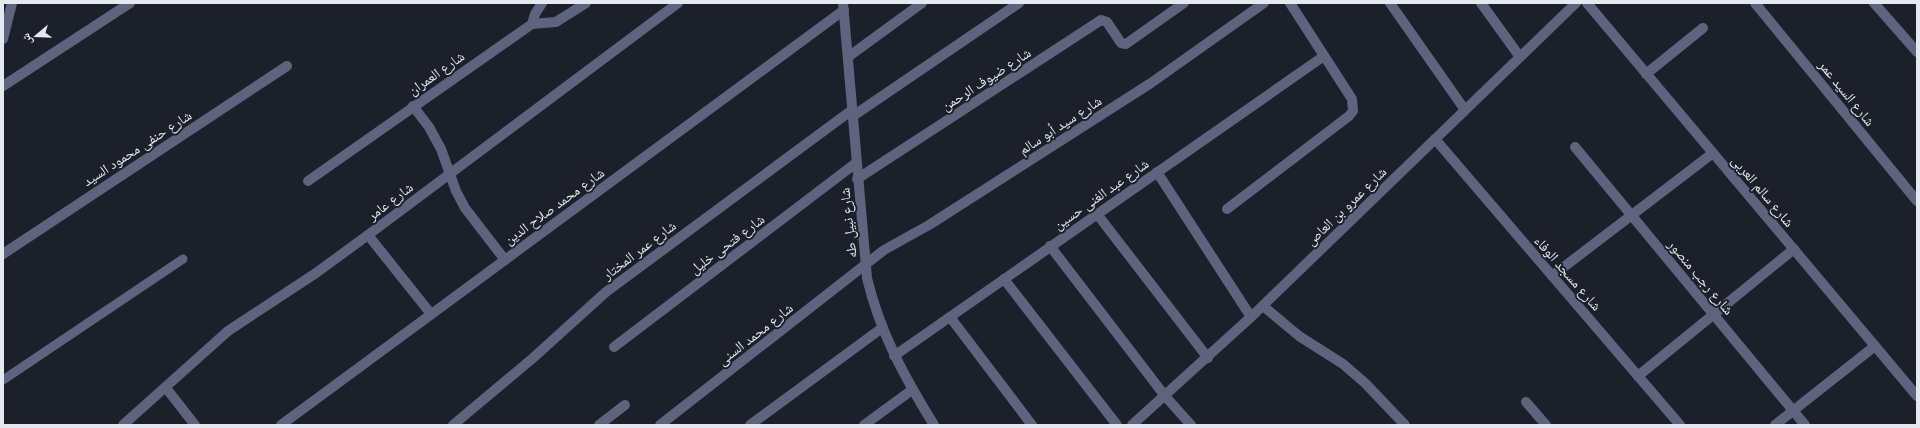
<svg xmlns="http://www.w3.org/2000/svg" width="1920" height="428" font-family="Lato,'Noto Naskh Arabic',sans-serif">
<style>
.lines{fill:none;stroke-linecap:round;stroke-linejoin:round}
.service{stroke:#5e647d;stroke-width:9}
.minor{stroke:#5e647d;stroke-width:10}
.tertiary{stroke:#5e647d;stroke-width:10}
.labels{text-anchor:middle;stroke-width:4;stroke-linejoin:round;paint-order:stroke}
.street-label{font-size:14px;fill:#e6e8f0;stroke:#1c202b}
</style>
<rect width="100%" height="100%" fill="#1c202b"/>
<g class="lines">
<polyline class="service" points="3,380 183,259"/>
<g class="minor">
<path d="M843 3 867 278C880 333 905 378 934 425"/>
<polyline points="1390,3 1465,110"/>
<polyline points="1481,3 1520,57"/>
<polyline points="1587,3 1917,396"/>
<polyline points="1755,3 1917,201"/>
<polyline points="1874,3 1917,52"/>
<polyline points="532,24 535,14 542,3"/>
<polyline points="848,57 922,3"/>
<polyline points="1646,74 1703,28"/>
<polyline points="3,86 130,3"/>
<polyline points="413,106 429,127 441,149 456,191 465,208 505,260"/>
<polyline points="853,116 1019,3"/>
<polyline points="1435,139 1680,425"/>
<polyline points="1575,147 1805,425"/>
<polyline points="1157,172 1251,317"/>
<polyline points="857,179 1098,22 1101,20 1107,22 1121,43 1126,44 1184,3"/>
<polyline points="308,181 532,24 556,22 586,3"/>
<polyline points="1227,209 1349,116 1353,111 1352,99 1290,3"/>
<polyline points="1097,214 1208,358"/>
<polyline points="368,235 431,314"/>
<polyline points="1050,246 1165,396 1191,425"/>
<polyline points="3,254 287,66"/>
<polyline points="1552,276 1713,153"/>
<polyline points="1004,279 1117,425"/>
<polyline points="1263,306 1299,336 1343,364 1365,383 1405,425"/>
<polyline points="950,317 1032,425"/>
<polyline points="614,347 856,163"/>
<polyline points="894,356 1324,56"/>
<polyline points="1638,376 1794,249"/>
<polyline points="166,388 195,425"/>
<polyline points="1526,402 1546,425"/>
<polyline points="123,425 228,331 316,273 368,235 678,3"/>
<polyline points="281,425 844,10"/>
<polyline points="453,425 533,358 606,292 852,110"/>
<polyline points="599,425 625,405"/>
<polyline points="660,425 884,250 929,225 1151,83 1264,3"/>
<polyline points="750,425 882,328"/>
<polyline points="864,425 912,390"/>
<polyline points="1132,425 1251,317 1576,3"/>
<polyline points="1775,425 1875,346"/>
</g>
<polyline class="tertiary" points="3,39 12,3"/>
</g>
<g class="labels">
<g class="street-label">
<text transform="translate(436 73) rotate(-35)" y="5">شارع العمران</text>
<text transform="translate(986 79) rotate(-33)" y="5">شارع ضيوف الرحمن</text>
<text transform="translate(1847 93) rotate(51)" y="5">شارع السيد عمر</text>
<text transform="translate(1060 125) rotate(-33)" y="5">شارع سيد أبو سالم</text>
<text transform="translate(137 148) rotate(-33)" y="5">شارع حنفى محمود السيد</text>
<text transform="translate(1763 191) rotate(50)" y="5">شارع سالم العربى</text>
<text transform="translate(1101 194) rotate(-35)" y="5">شارع عبد الغنى حسين</text>
<text transform="translate(390 201) rotate(-37)" y="5">شارع عامر</text>
<text transform="translate(554 206) rotate(-36)" y="5">شارع محمد صلاح الدين</text>
<text transform="translate(1346 206) rotate(-44)" y="5">شارع عمرو بن العاص</text>
<text transform="translate(848 223) rotate(-96)" y="5">شارع نبيل طه</text>
<text transform="translate(727 244) rotate(-37)" y="5">شارع فتحى خليل</text>
<text transform="translate(639 250) rotate(-37)" y="5">شارع عمر المختار</text>
<text transform="translate(1568 273) rotate(49)" y="5">شارع مسجد الوفاء</text>
<text transform="translate(1701 277) rotate(50)" y="5">شارع رجب منصور</text>
<text transform="translate(755 334) rotate(-38)" y="5">شارع محمد السنى</text>
</g>
</g>
<rect width="1920" height="428" fill="none" stroke="#e6e8f0" stroke-width="8"/>
<g transform="translate(36 36) rotate(251)" stroke="#1c202b" stroke-width="3" paint-order="stroke">
<path d="M0-3L7 15L0 10L-7 15Z" fill="#e6e8f0"/>
<text y="-6" font-size="11" font-weight="bold" text-anchor="middle" fill="#e6e8f0">ش</text>
</g>
</svg>
